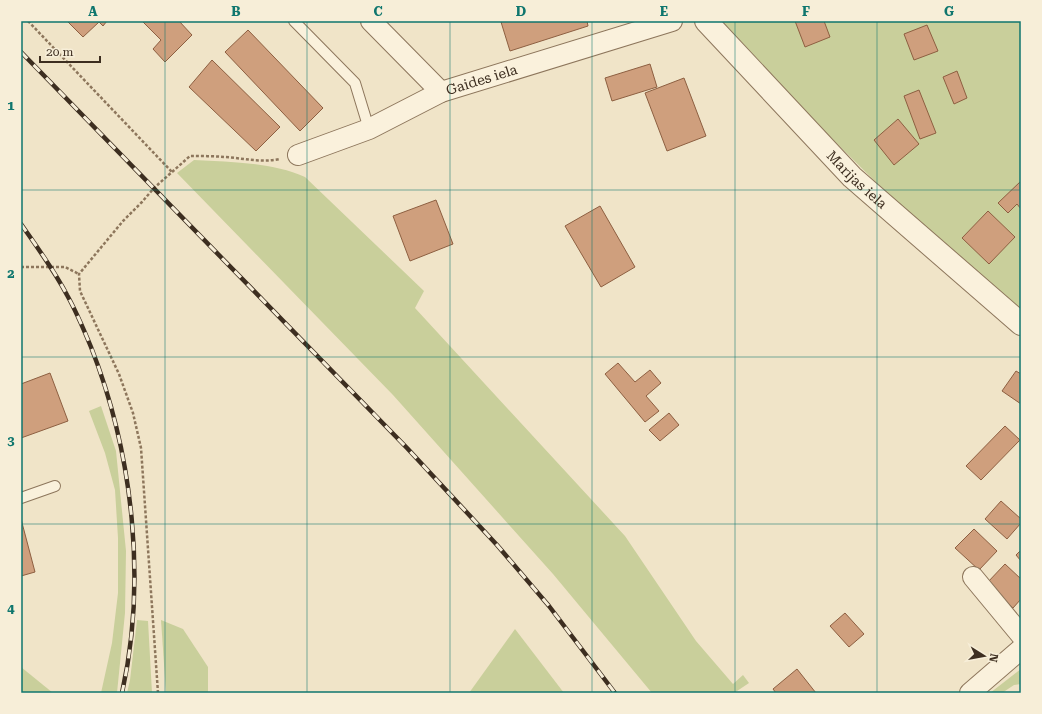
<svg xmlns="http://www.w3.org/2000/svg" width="1042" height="714" font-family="'Roboto Serif',serif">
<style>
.green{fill:#c9cf9b}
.building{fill:#cf9f7d;stroke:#8d5f41}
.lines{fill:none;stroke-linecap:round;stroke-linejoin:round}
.service-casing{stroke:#8d765c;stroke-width:12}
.minor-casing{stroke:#8d765c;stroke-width:22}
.tertiary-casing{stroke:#8d765c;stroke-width:24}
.path{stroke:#8d765c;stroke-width:2.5;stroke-dasharray:3 2;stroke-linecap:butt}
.service{stroke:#faf1dc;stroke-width:10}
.minor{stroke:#faf1dc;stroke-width:20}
.tertiary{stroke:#faf1dc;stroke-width:22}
.rail-casing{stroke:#3d2e20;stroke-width:4.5}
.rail{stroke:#f7eed8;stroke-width:3;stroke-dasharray:9;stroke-linecap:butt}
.grid{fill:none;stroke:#0f766e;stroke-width:1;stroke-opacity:0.55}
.labels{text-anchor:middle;stroke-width:3;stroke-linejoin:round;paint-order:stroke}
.street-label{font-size:14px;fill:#3d2e20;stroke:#f7eed8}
.neatline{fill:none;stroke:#0f766e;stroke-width:1.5}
.grid-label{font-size:13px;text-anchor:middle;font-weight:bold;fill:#0f766e}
</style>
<rect width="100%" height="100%" fill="#f0e4c8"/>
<g class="green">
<polygon points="718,21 1021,21 1021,314 929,235 774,81"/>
<path d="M194 160C230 162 271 162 305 177L424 291 415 308 625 536 696 641 733 684 743 675 749 683 734 693H652L553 574 393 395 177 173Z"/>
<polygon points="101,406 116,451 126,551 125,613 117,693 101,693 112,643 118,593 118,538 115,490 105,453 89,411"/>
<polygon points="137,620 148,621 152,693 127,693 130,680"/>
<polygon points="161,620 183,629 208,667 208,693 166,693"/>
<polygon points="515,629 564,693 469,693"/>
<polygon points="21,667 53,693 21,693"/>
<polygon points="1021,669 1021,684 1014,685 1002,693 990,693"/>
</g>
<g class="building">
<polygon points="67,21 107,21 103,26 99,22 83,37"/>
<polygon points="142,21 179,21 192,35 165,62 153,49 161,40"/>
<polygon points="505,21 587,21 588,26 510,51 501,22"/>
<polygon points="795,21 824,21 830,37 805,47"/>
<polygon points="927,25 938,51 914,60 904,34"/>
<polygon points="248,30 323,108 300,131 225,52"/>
<polygon points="212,60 280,127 256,151 189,87"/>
<polygon points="650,64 657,87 612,101 605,78"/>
<polygon points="957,71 967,98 954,104 943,77"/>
<polygon points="684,78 706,136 667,151 645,93"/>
<polygon points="919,90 936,133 920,139 904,96"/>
<polygon points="898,119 919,144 894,165 874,140"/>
<polygon points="1021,181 1021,209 1017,204 1008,213 998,203"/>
<polygon points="436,200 453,244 410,261 393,216"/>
<polygon points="600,206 635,267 601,287 565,226"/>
<polygon points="988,211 1015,237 989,264 962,238"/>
<polygon points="618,363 635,382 650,370 661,383 646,396 659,411 645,422 605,374"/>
<polygon points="1016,371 1021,374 1021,404 1002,391"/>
<polygon points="50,373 68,421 21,438 21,384"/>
<polygon points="669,413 679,425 660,441 649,430"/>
<polygon points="1005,426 1020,440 981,480 966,466"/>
<polygon points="1001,501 1021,519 1021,523 1007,539 985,519"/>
<polygon points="21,519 35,572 21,576"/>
<polygon points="974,529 997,551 979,570 955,548"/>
<polygon points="1021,550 1021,561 1016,555"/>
<polygon points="1005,564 1021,579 1021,599 1013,608 987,583"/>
<polygon points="845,613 864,634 849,647 830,626"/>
<polygon points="797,669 816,693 776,693 773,689"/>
</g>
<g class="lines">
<defs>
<g id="service">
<polyline points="294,21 355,83 369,129"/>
<polyline points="21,498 55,486"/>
</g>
<g id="minor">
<polyline points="371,21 441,92"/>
<path id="s1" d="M298 155 369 129 441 92 672 21"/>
<polyline points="973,577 1021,635"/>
<polyline points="970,693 1021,649"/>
</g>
<g id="tertiary">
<path id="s2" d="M706 21 852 177 1021 324"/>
</g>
</defs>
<use href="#service" class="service-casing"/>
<use href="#minor" class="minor-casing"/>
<use href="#tertiary" class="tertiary-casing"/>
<g class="path">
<polyline points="28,21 172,172"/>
<polyline points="21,267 65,267 79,274"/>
<path d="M158 693 141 448 133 413 119 374 80 291 79 274 123 221 142 202 154 188 190 156C201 156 213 156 224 157 243 158 261 163 280 159"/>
</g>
<use href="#service" class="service"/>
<use href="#minor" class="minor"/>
<use href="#tertiary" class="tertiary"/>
<defs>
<g id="rail">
<polyline points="21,52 407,448 497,545 549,606 615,693"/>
<path d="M21 224C37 247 54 270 67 295 76 311 84 330 91 347 133 454 147 581 122 693"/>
</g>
</defs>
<use href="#rail" class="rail-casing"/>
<use href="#rail" class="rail"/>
</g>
<path class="grid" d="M165 21V693M307 21V693M450 21V693M592 21V693M735 21V693M877 21V693M21 190H1021M21 357H1021M21 524H1021"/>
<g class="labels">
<g class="street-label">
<text dy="5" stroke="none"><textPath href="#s1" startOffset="199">Gaides iela</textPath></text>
<text dy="5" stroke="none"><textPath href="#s2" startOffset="219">Marijas iela</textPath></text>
</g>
</g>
<rect width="1042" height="714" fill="none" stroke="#f7eed8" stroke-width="44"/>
<g transform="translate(984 656) rotate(101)" stroke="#f7eed8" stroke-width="3" paint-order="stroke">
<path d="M0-3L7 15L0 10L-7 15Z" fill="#3d2e20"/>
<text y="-6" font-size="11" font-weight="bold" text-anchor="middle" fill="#3d2e20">N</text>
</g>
<path d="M40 56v6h60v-6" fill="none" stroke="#3d2e20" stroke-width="2"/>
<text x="46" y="56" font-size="12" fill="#3d2e20" stroke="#f7eed8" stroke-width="3" paint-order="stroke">20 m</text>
<rect x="22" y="22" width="998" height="670" class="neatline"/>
<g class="grid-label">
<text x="93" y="16">A</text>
<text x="236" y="16">B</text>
<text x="378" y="16">C</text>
<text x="521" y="16">D</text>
<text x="664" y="16">E</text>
<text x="806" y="16">F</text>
<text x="949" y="16">G</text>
<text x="11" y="110">1</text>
<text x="11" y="278">2</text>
<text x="11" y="445">3</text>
<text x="11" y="613">4</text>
</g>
</svg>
